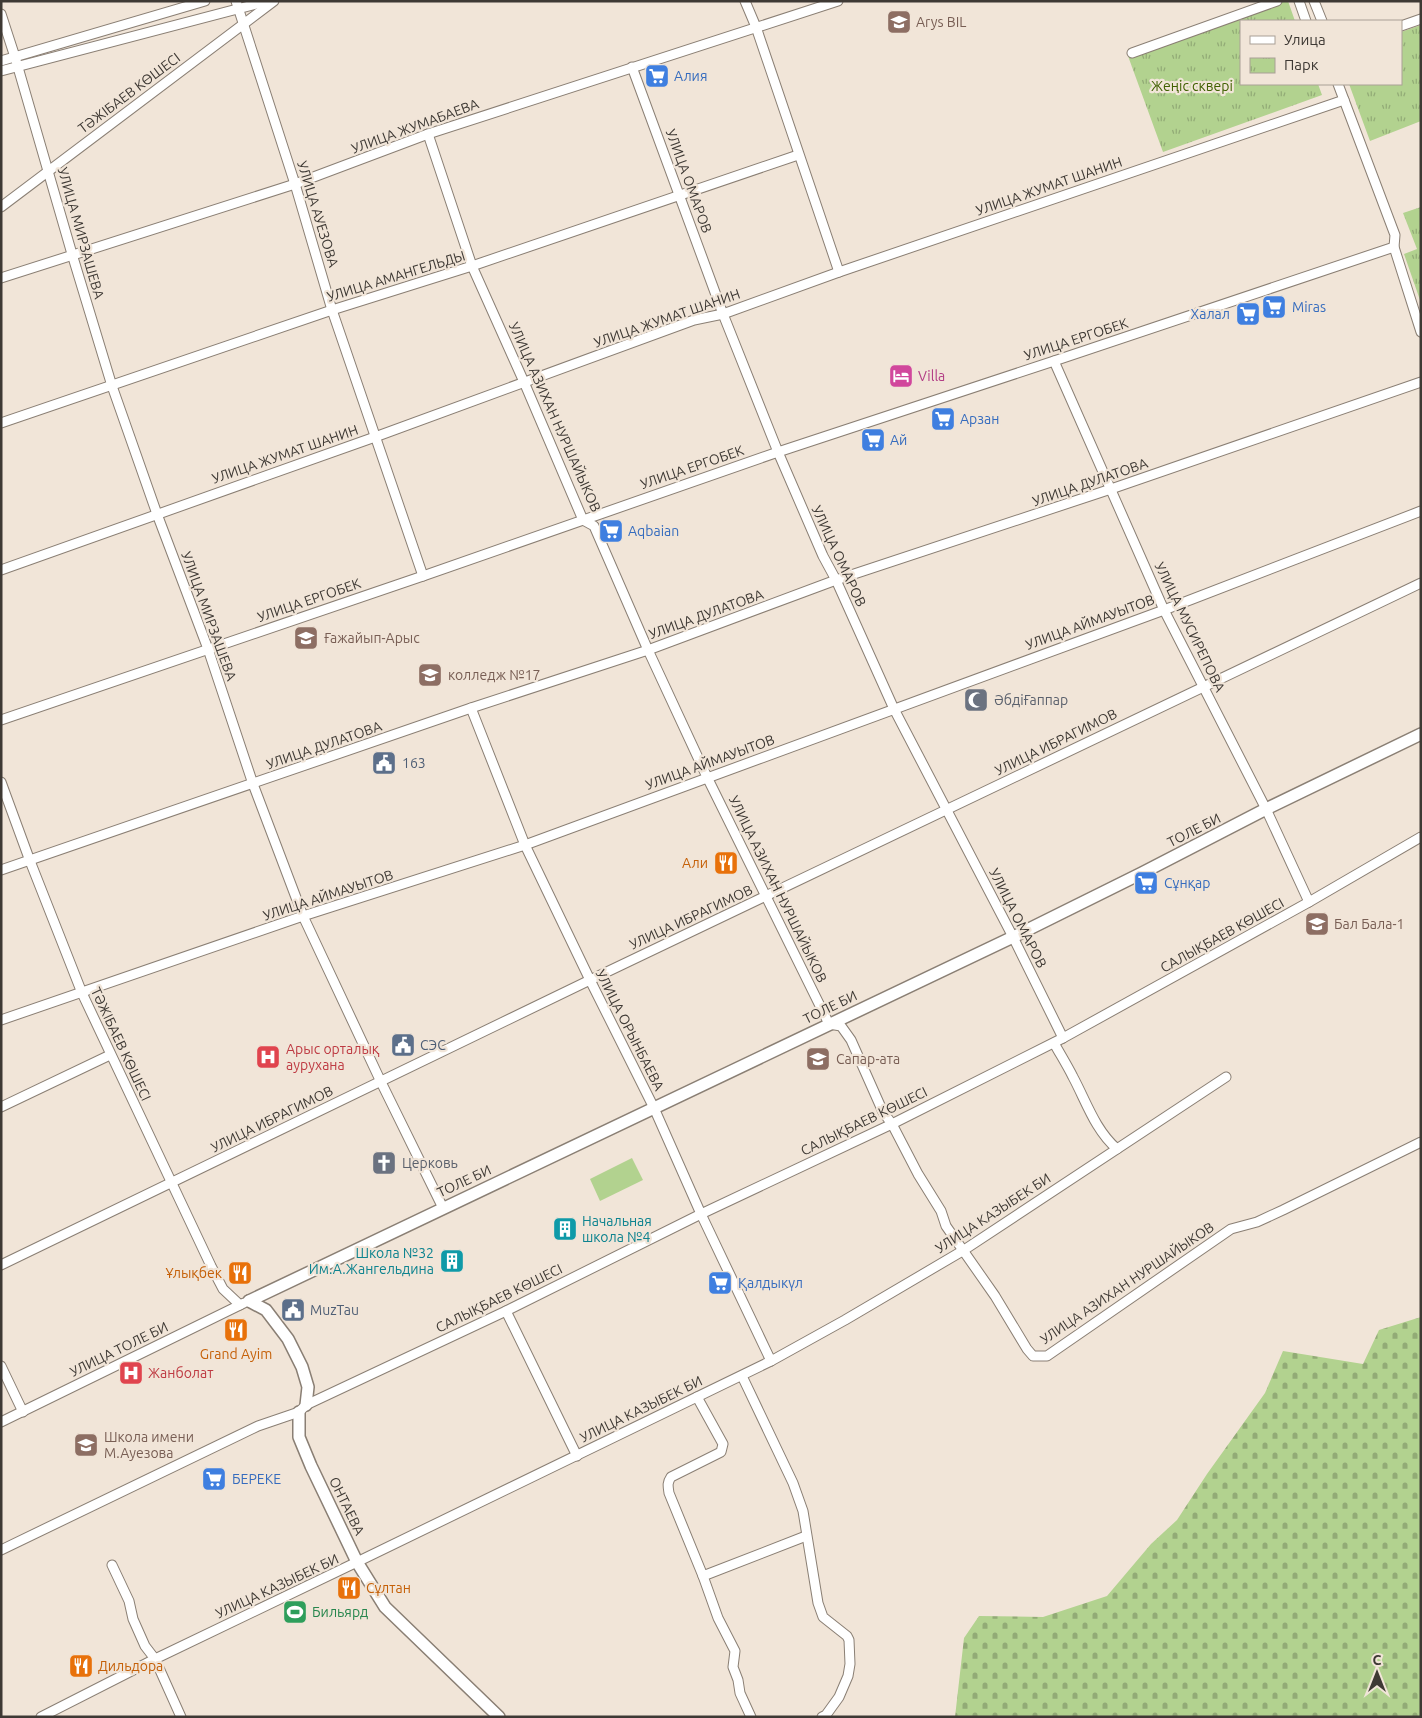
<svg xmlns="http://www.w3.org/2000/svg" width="1422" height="1718" font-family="Ubuntu,sans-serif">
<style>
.grass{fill:#b2d28f}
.cemetery{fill:url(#cemetery-stones)}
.park{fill:url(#park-tufts)}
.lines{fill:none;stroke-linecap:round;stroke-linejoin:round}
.minor-casing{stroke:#8a7f74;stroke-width:11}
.major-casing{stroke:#8a7f74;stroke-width:14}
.minor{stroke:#fff;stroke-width:9}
.major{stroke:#fff;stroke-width:11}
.labels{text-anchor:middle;stroke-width:4.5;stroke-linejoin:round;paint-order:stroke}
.education-label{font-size:14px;fill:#785e54;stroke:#f1e5d8;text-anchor:start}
.shop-label{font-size:14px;fill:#366cbe;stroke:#f1e5d8;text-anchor:start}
.park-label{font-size:14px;fill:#3f6000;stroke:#f1e5d8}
.street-label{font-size:14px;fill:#3e3934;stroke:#f1e5d8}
.hotel-label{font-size:14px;fill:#b23c85;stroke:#f1e5d8;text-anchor:start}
.worship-label{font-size:14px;fill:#5b616d;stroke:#f1e5d8;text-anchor:start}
.service-label{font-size:14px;fill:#4e5e75;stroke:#f1e5d8;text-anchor:start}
.food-label{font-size:14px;fill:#c56008;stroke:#f1e5d8;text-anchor:end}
.health-label{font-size:14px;fill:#be3a42;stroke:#f1e5d8;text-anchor:start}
.culture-label{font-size:14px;fill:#0d838f;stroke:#f1e5d8;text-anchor:start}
.leisure-label{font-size:14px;fill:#27864d;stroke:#f1e5d8;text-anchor:start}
</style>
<defs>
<pattern id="cemetery-stones" width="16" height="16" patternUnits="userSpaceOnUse" patternTransform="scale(1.25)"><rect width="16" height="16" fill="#b2d28f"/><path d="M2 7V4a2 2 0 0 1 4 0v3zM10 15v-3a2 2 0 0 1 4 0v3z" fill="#92ab76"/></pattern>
<pattern id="park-tufts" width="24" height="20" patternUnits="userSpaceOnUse" patternTransform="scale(1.25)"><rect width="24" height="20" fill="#b2d28f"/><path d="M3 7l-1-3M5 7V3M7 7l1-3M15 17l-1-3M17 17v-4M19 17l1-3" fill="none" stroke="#92ab76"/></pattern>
</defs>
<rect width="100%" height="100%" fill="#f1e5d8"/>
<polygon class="grass" points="632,1158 643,1180 600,1201 590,1179"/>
<polygon class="cemetery" points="1421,1317 1421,1717 955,1717 964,1638 979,1616 1043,1617 1107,1596 1151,1544 1177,1520 1207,1474 1265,1393 1283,1351 1363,1364 1379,1330"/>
<g class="park">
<polygon points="1280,1 1288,1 1295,21 1241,21 1241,84 1318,84 1322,95 1163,152 1128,56"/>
<polygon points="1421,25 1421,121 1370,141 1349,84 1401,84 1401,32"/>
<polygon points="1421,207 1421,303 1404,254 1417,249 1403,213"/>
</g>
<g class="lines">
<defs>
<g id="minor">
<polyline points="236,1 295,184 332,310 423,576"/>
<polyline points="745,1 756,27 839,272"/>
<polyline points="1299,1 1306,21"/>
<polyline points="1314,1 1322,21"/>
<polyline points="1,14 15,57 72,254 112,386 157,514 208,649 253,784 303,916 381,1082 443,1208"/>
<polyline points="1401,26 1421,19"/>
<polyline points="1132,53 1277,1"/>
<polyline points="1,61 205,1"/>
<polyline points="632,67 723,314 778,452 823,556 836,580 894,709 1013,937 1063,1038"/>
<polyline points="1,71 268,1"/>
<polyline points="1338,84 1395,235 1394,247 1421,332"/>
<polyline points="428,134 472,266 524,382 583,520 594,526 648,650 707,777 829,1024 841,1026 851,1040 883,1112 892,1124 918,1174 941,1211 946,1226 995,1296 1027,1349 1033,1356 1047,1356 1231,1229 1257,1222 1283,1210 1421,1142"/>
<polyline points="1,207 274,1"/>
<polyline points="1,278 295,184 428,134 838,1"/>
<polyline points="1054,361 1164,610 1266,809 1309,902"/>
<polyline points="1,423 332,310 472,266 798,155"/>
<polyline points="1,570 375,437 694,320 723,314 839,272 1344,100"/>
<polyline points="471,708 525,845 590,980 654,1108 701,1214 771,1361"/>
<polyline points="1,720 423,576 778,452 1054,361 1394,247"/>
<polyline points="1,782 30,861 82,993 211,1266 223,1289 240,1305"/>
<polyline points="1,870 471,708 648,650 836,580 1111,489 1421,382"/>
<polyline points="1,1020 303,916 525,845 1164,610 1421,511"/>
<path d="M1054 1043C1060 1054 1067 1065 1073 1077 1086 1101 1095 1130 1117 1149"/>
<polyline points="1,1107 110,1055"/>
<polyline points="1,1265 590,980 1421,583"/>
<polyline points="506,1311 577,1456"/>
<polyline points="1,1366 23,1412"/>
<polyline points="742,1376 793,1483 803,1511 818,1603 823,1617 847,1636 849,1640 850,1664 848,1676 839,1697 826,1715 822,1717"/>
<path d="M697 1397 723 1444 721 1452 671 1477C667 1483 668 1486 669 1493L703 1576 806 1536"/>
<polyline points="1,1422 244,1303"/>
<polyline points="1,1550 258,1426 299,1412 306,1405 506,1311 701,1214 892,1124 1063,1038 1309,902 1421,837"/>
<polyline points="112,1565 129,1601 133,1619 145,1646 155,1659 181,1717"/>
<polyline points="703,1576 718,1618 735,1651 733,1667 738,1680 740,1693 751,1717"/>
<polyline points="41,1717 155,1659 357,1562 771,1361 845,1320 964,1250 1226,1077"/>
</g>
<g id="major">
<polyline points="249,1301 1013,937 1142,873 1266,809 1421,734"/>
<polyline points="249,1301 266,1310 288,1339 302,1367 308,1387 306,1405"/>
<polyline points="299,1412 299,1437 311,1466 357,1562 385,1607 499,1717"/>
</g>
</defs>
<use href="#minor" class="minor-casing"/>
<use href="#major" class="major-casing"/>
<use href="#minor" class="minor"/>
<use href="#major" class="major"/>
</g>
<defs>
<symbol id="school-square" viewBox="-11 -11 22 22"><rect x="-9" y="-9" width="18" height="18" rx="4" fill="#8d6e63" stroke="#f1e5d8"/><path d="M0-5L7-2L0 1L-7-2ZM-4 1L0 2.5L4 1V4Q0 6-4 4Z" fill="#fff"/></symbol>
<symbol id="supermarket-square" viewBox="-11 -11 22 22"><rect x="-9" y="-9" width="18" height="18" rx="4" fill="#3f7fe0" stroke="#f1e5d8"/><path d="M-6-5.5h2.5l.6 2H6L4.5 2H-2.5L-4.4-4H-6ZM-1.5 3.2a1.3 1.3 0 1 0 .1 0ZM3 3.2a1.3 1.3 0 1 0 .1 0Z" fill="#fff"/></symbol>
<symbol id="hotel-square" viewBox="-11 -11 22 22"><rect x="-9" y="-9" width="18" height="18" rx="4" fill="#d1479c" stroke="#f1e5d8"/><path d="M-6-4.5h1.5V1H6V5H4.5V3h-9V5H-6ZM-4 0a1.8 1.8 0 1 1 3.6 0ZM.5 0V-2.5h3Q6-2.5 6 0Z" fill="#fff"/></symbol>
<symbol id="university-square" viewBox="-11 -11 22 22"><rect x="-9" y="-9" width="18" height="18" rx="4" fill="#8d6e63" stroke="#f1e5d8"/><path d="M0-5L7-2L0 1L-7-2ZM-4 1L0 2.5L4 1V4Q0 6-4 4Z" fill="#fff"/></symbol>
<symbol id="mosque-square" viewBox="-11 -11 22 22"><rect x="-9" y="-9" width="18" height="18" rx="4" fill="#6b7280" stroke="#f1e5d8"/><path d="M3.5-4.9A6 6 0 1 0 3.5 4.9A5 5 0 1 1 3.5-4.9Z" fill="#fff"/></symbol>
<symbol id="civic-square" viewBox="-11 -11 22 22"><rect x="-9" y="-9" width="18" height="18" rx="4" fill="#5c6f8a" stroke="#f1e5d8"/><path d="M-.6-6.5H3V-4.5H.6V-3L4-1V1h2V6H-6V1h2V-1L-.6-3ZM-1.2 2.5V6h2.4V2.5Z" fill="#fff"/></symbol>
<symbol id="restaurant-square" viewBox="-11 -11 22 22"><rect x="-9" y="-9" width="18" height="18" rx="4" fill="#e8710a" stroke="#f1e5d8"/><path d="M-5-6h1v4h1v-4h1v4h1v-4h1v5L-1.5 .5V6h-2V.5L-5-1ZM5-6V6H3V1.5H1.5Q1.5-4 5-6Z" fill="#fff"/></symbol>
<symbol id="hospital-square" viewBox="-11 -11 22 22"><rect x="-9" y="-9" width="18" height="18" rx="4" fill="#e0444e" stroke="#f1e5d8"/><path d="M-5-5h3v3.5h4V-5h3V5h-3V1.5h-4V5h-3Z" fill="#fff"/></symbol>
<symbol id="church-square" viewBox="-11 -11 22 22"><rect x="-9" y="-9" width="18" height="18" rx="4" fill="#6b7280" stroke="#f1e5d8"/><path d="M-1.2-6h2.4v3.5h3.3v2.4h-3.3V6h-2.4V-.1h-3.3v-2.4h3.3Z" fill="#fff"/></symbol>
<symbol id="building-square" viewBox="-11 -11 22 22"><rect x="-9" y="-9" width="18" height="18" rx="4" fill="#0f9aa8" stroke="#f1e5d8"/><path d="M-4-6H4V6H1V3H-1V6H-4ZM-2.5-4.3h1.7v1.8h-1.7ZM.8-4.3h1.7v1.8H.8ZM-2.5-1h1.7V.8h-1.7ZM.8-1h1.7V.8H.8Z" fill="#fff"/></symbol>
<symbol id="stadium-square" viewBox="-11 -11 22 22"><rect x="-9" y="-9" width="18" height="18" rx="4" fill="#2e9e5b" stroke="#f1e5d8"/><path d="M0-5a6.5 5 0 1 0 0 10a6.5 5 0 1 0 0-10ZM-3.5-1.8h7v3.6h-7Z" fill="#fff"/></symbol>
</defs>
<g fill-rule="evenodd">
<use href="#school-square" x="885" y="8" width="28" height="28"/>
<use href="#supermarket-square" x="643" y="62" width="28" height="28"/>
<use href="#supermarket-square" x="1260" y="293" width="28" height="28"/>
<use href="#supermarket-square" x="1234" y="300" width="28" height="28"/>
<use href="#hotel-square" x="887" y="362" width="28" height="28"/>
<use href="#supermarket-square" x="929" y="405" width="28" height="28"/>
<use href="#supermarket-square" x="859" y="426" width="28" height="28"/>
<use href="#supermarket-square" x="597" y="517" width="28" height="28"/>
<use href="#school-square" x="292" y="624" width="28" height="28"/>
<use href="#university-square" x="416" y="661" width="28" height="28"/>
<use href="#mosque-square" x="962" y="686" width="28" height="28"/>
<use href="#civic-square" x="370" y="749" width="28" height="28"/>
<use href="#restaurant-square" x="712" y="849" width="28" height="28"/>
<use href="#supermarket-square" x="1132" y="869" width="28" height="28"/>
<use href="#school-square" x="1303" y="910" width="28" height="28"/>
<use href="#civic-square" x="389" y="1031" width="28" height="28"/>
<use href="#hospital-square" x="254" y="1043" width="28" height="28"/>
<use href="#school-square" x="804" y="1045" width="28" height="28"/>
<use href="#church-square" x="370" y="1149" width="28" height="28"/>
<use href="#building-square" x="551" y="1215" width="28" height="28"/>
<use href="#building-square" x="438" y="1247" width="28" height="28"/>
<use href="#restaurant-square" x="226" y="1259" width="28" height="28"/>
<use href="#supermarket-square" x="706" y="1269" width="28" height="28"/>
<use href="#civic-square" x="279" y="1296" width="28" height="28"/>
<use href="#restaurant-square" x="222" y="1316" width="28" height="28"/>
<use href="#hospital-square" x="117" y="1359" width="28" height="28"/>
<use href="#school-square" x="72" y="1431" width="28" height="28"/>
<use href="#supermarket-square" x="200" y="1465" width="28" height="28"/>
<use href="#restaurant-square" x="335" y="1574" width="28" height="28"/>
<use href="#stadium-square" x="281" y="1598" width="28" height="28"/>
<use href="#restaurant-square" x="67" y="1652" width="28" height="28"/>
</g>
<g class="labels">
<g class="education-label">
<text x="916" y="27">Arys BIL</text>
<text x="324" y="643">Ғажайып-Арыс</text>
<text x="448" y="680">колледж №17</text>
<text x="1334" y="929">Бал Бала-1</text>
<text x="836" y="1064">Сапар-ата</text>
<text x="104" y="1442">Школа имени<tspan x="104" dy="16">М.Ауезова</tspan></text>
</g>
<g class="shop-label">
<text x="674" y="81">Алия</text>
<text x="1292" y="312">Miras</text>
<text x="1230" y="319" text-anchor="end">Халал</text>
<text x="960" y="424">Арзан</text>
<text x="890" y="445">Ай</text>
<text x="628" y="536">Aqbaian</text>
<text x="1164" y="888">Cұнқар</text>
<text x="738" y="1288">Қалдыкүл</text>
<text x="232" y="1484">БЕРЕКЕ</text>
</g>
<g class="park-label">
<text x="1192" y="91">Жеңіс сквері</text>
</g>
<g class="street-label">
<text transform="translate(129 93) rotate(-37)" y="5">ТӘЖІБАЕВ КӨШЕСІ</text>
<text transform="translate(415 126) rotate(-20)" y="5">УЛИЦА ЖУМАБАЕВА</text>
<text transform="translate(689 181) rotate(70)" y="5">УЛИЦА ОМАРОВ</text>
<text transform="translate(1049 186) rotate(-19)" y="5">УЛИЦА ЖУМАТ ШАНИН</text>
<text transform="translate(318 214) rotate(73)" y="5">УЛИЦА АУЕЗОВА</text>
<text transform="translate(81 233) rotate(74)" y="5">УЛИЦА МИРЗАШЕВА</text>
<text transform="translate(396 276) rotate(-17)" y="5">УЛИЦА АМАНГЕЛЬДЫ</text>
<text transform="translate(667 318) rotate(-19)" y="5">УЛИЦА ЖУМАТ ШАНИН</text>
<text transform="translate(1076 339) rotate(-18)" y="5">УЛИЦА ЕРГОБЕК</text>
<text transform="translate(555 417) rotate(66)" y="5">УЛИЦА АЗИХАН НУРШАЙЫКОВ</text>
<text transform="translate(285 454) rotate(-19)" y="5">УЛИЦА ЖУМАТ ШАНИН</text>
<text transform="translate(692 467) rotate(-19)" y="5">УЛИЦА ЕРГОБЕК</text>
<text transform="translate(1090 482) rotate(-19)" y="5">УЛИЦА ДУЛАТОВА</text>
<text transform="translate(839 556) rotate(65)" y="5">УЛИЦА ОМАРОВ</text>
<text transform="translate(309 600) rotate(-19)" y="5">УЛИЦА ЕРГОБЕК</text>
<text transform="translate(706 614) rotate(-20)" y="5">УЛИЦА ДУЛАТОВА</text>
<text transform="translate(209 616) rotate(70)" y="5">УЛИЦА МИРЗАШЕВА</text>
<text transform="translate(1090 622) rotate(-20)" y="5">УЛИЦА АЙМАУЫТОВ</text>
<text transform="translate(1190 627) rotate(64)" y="5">УЛИЦА МУСИРЕПОВА</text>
<text transform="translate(1056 742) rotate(-26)" y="5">УЛИЦА ИБРАГИМОВ</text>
<text transform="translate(324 745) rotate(-19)" y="5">УЛИЦА ДУЛАТОВА</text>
<text transform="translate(710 762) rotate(-20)" y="5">УЛИЦА АЙМАУЫТОВ</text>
<text transform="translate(1194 830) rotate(-27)" y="5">ТОЛЕ БИ</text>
<text transform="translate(778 889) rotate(64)" y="5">УЛИЦА АЗИХАН НУРШАЙЫКОВ</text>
<text transform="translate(328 895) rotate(-18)" y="5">УЛИЦА АЙМАУЫТОВ</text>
<text transform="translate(691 917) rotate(-25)" y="5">УЛИЦА ИБРАГИМОВ</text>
<text transform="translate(1018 918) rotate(63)" y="5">УЛИЦА ОМАРОВ</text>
<text transform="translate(1222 935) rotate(-29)" y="5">САЛЫҚБАЕВ КӨШЕСІ</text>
<text transform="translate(830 1007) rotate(-26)" y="5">ТОЛЕ БИ</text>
<text transform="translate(630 1030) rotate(63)" y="5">УЛИЦА ОРЫНБАЕВА</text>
<text transform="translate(121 1044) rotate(65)" y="5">ТӘЖІБАЕВ КӨШЕСІ</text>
<text transform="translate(272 1119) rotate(-26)" y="5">УЛИЦА ИБРАГИМОВ</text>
<text transform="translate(864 1121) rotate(-26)" y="5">САЛЫҚБАЕВ КӨШЕСІ</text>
<text transform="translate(464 1181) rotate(-25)" y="5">ТОЛЕ БИ</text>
<text transform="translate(993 1213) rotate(-33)" y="5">УЛИЦА КАЗЫБЕК БИ</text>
<text transform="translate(1127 1283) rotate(-34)" y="5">УЛИЦА АЗИХАН НУРШАЙЫКОВ</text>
<text transform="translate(499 1298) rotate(-26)" y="5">САЛЫҚБАЕВ КӨШЕСІ</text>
<text transform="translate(119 1349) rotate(-26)" y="5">УЛИЦА ТОЛЕ БИ</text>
<text transform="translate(641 1409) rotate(-26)" y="5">УЛИЦА КАЗЫБЕК БИ</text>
<text transform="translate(347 1506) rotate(64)" y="5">ОНТАЕВА</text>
<text transform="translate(277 1586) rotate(-25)" y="5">УЛИЦА КАЗЫБЕК БИ</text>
</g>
<g class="hotel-label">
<text x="918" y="381">Villa</text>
</g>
<g class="worship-label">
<text x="994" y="705">ӘбдіҒаппар</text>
<text x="402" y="1168">Церковь</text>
</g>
<g class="service-label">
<text x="402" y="768">163</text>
<text x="420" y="1050">СЭС</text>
<text x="310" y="1315">MuzTau</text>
</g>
<g class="food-label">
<text x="708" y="868">Али</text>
<text x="222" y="1278">Ұлықбек</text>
<text x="236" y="1359" text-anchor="middle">Grand Ayim</text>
<text x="366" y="1593" text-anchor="start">Сұлтан</text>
<text x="98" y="1671" text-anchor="start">Дильдора</text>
</g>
<g class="health-label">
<text x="286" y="1054">Арыс орталық<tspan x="286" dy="16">аурухана</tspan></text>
<text x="148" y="1378">Жанболат</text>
</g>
<g class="culture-label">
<text x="582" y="1226">Начальная<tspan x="582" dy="16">школа №4</tspan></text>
<text x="434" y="1258" text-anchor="end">Школа №32<tspan x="434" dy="16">Им.А.Жангельдина</tspan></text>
</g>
<g class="leisure-label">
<text x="312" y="1617">Бильярд</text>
</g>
</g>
<rect width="1422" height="1718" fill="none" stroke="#3e3934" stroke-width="5"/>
<rect x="1240" y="20" width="162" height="65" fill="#f1e5d8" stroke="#a9a096"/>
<rect x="1250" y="36" width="25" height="8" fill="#ffffff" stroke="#a9a096"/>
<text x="1284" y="45" font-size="15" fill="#3e3934">Улица</text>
<rect x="1250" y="58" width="25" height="15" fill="url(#park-tufts)" stroke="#a9a096"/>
<text x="1284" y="70" font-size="15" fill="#3e3934">Парк</text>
<g transform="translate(1377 1673)" stroke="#f1e5d8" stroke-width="4" paint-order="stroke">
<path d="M0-4L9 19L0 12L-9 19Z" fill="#3e3934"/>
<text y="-8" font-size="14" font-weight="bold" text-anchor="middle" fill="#3e3934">С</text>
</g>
</svg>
